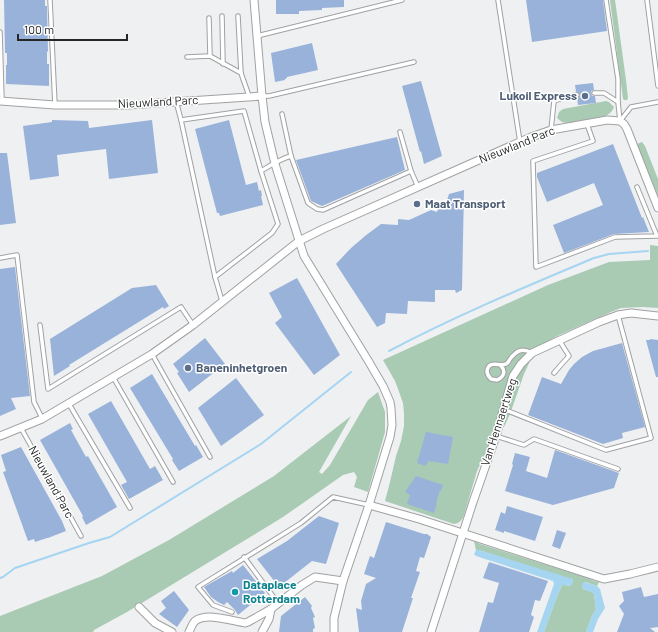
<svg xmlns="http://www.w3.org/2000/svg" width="658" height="632" font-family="Barlow,sans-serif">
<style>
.green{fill:#a9cab3}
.water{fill:#a5d5f1}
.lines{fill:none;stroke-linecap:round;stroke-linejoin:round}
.stream{stroke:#a5d5f1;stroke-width:2}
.building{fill:#99b2da}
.service-casing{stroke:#a0a1a2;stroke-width:5.5}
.minor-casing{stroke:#a0a1a2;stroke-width:9}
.service{stroke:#fff;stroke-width:3.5}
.minor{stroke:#fff;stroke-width:7}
.service-dot{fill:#5c6f8a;stroke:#fff;stroke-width:1.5}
.culture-dot{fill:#0f9aa8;stroke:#fff;stroke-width:1.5}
.labels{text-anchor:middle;stroke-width:3;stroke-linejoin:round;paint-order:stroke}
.service-label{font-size:12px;font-weight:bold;fill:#4e5e75;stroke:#fff;text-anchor:start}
.street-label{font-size:12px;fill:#252626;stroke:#fff}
.culture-label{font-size:12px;font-weight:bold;fill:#0d838f;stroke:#fff;text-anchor:start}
</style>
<rect width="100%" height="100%" fill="#eff0f2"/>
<g class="green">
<polygon points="610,0 615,0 626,80 628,98 627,100 624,100 623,99"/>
<path d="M606 101 609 102 614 107C612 112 610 113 606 116L567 123 562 122 557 118 559 112 563 109Z"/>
<polygon points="642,142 645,146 658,179 658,196 637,144"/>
<path d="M650 245 658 246V308L643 307 621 308 611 312 559 335 550 340 540 349 530 361 524 374 510 414 505 425 483 458 477 471 464 515C462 520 460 523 454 524L385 501 390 482 396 456 401 441 404 426V413L403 403 398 389 395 381 383 360 548 285 609 262 650 260Z"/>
<polygon points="378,392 385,412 385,432 368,492 354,487 357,477 354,472 343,475 283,517 127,612 94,630 93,632 0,632 0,616 102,576 169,540 274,476 351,416 319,472 322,474 330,465 368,400"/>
<polygon points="474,541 480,544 588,578 594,581 599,582 597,586 585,582 583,589 592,592 594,594 596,609 592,616 586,632 544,632 556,599 562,585 564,585 571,586 572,579 566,578 479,550 476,550"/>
</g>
<g class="water">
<polygon points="476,550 479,550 573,579 573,582 571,586 564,585 562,585 556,599 544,632 537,632 554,584 553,581 476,556 474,554"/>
<path d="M584 582 597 586 600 589 605 608 598 619 593 632H586L592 616 596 609 594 594C589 590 577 590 584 582Z"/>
</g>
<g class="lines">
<g class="stream">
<path d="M389 351C455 316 525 287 594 258L609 254 648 251"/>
<polyline points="0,578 3,577 15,568 89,543 110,537 261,444 351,372"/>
</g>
</g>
<g class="building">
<polygon points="4,0 45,0 45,6 47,6 48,51 47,52 47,64 49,64 49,86 6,84 6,65 7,65 7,53 5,53"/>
<polygon points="276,0 344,0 344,7 322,8 322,10 299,11 299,14 276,14"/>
<polygon points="526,0 603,0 607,31 532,42"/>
<polygon points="312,43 318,70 287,77 287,78 285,79 285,80 275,82 271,53"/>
<polygon points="421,81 442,156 424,164 421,151 420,152 402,86"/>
<polygon points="593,83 594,90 591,91 591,93 592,96 595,96 596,103 578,105 577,98 579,97 580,95 579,93 576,92 575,85"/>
<polygon points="52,120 88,121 89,128 152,120 158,173 109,179 106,149 57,155 59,176 30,180 23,126 52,122"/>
<polygon points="229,120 246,185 257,182 259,191 261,190 262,196 261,196 263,205 220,216 219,213 217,213 195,129"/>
<polygon points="397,137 405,170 322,206 311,201 296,160"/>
<polygon points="613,144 642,218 643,217 649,232 614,234 564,253 553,225 603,205 594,183 547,202 537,177 537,173"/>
<polygon points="0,153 7,153 16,223 0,225"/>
<polygon points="464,190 462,290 456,293 455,290 435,290 435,302 408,301 407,314 386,313 385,323 377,327 336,264 350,249 365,236 381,224 398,225 398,219 409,220 431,210 437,212 440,202 446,203 449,194"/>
<polygon points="15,267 30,396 11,398 16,409 0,416 0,269"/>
<polygon points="297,278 340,355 314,375 275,323 282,317 269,293"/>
<polygon points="156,285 169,306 164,309 163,307 69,365 70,366 54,376 50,339 132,288"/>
<polygon points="205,338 225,364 189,392 177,373 179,372 173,364"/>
<polygon points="650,339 658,340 658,377 656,377 647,344 646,340 650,340"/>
<polygon points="622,343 645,427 622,433 623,438 603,444 528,415 542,377 561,384 569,370 574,364 582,357 593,351"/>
<polygon points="152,374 195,446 196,445 203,457 179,471 172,460 173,459 130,388"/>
<polygon points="236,378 264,415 221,446 198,408"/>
<polygon points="111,401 150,469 155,466 163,480 129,499 121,485 127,482 88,414"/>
<polygon points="70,423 73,429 71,430 86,457 88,456 117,507 86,525 82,517 83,516 40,440"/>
<polygon points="426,432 453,437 448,464 429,461 425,466 417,463"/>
<polygon points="21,447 62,521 66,531 48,538 47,538 35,542 34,539 28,541 3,472 6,471 1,455"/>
<polygon points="555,450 619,473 614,488 553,505 505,491 513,465 512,464 515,453 530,457 526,471 547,478"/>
<polygon points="416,476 443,485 441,491 440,490 436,503 437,503 434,513 407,504 410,495 405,492"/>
<polygon points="507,506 543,517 535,541 504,531 504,533 495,530 501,512 505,514"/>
<polygon points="319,516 339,523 326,564 312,561 279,587 257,559 287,541"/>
<polygon points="386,522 424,534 427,534 431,537 424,558 420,557 416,571 420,572 411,598 413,598 402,632 359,632 356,608 362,610 361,601 366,584 376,578 364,574 370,556 374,558"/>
<polygon points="557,530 566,533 560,549 552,546"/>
<polygon points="489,562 548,581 540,601 535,600 531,615 534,617 529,632 479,632 488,602 493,603 499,583 483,578"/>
<polygon points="243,565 265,593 238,615 235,610 227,602 224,605 218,602 211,597 204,587 232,571 233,573"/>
<polygon points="641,587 644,597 658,594 658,627 650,628 655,632 617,632 624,614 619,606 624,601 622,592"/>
<polygon points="174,591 189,610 177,627 159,614 166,608 161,601"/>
<polygon points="305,597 312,606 311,608 315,617 313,618 315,628 313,629 313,632 279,632 281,616"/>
</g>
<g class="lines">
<defs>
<g id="service">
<polyline points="50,0 55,105"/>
<polyline points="498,0 520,142"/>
<polyline points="606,0 618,79 618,102"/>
<polyline points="647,0 658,86"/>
<polyline points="222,16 223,64"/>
<polyline points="238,16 241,73 249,96"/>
<polyline points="209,18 210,56"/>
<polyline points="0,32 2,101"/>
<polyline points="257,36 402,0"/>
<polyline points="187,57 210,56 241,73"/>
<polyline points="594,93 604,93 618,102 620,121"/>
<polyline points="263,96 269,96 414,62"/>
<polyline points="176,101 181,120 215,277 222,301"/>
<polyline points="282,114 291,156 308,203 317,209 323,210 411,171 418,187"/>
<polyline points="181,120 244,111 261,171 278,224 272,233 215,277"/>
<polyline points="620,121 631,107 658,102"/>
<polyline points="587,124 593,141 533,161 536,267 615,237 657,236 637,187"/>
<polyline points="551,130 554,101 570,96 577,95"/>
<polyline points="400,132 411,171"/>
<path d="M261 171C271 165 280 159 291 156"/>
<polyline points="0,258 17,255 34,402 42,418"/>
<polyline points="40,325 48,389 181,307 193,325"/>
<polyline points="152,354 210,457"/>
<path d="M501 366C506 371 504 377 497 380L491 379C489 377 487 375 487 371 489 359 500 367 506 364 508 363 509 361 510 359 517 350 522 348 532 353"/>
<polyline points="554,373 560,366 569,356 559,340"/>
<polyline points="113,377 173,482"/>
<polyline points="69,404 130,508"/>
<polyline points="503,409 606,450 651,438 618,315"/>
<polyline points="21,428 81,536"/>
<polyline points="496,436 524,445 534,439 618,469"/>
<polyline points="244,557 278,603"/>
<polyline points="232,612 213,605 198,587 301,523 333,497 369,505"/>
</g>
<g id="minor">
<polyline points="254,0 262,96"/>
<polyline points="0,101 55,105 128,105 262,96 265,122 275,164 304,256 369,362 383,386 390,402 391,408 392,425 390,437 369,505 343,581 334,618 334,632"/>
<polyline points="0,436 42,419 152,354 193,325 299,241 323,229 531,137 551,130 607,120 620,121 624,124 627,129 658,208"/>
<polyline points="369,505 419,519 604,579 630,574 658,567"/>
<polyline points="139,607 155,623 172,632"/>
<path d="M189 632C191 628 192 624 195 621 207 612 232 621 245 623L248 622 271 609 302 585 315 577 343 581"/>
<polyline points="262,632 269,619 271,609"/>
<polyline points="431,632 473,502 496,436 513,376 521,364 532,353 599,322 618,315 631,313 658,316"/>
</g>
</defs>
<use href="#service" class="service-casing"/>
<use href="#minor" class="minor-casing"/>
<use href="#service" class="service"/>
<use href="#minor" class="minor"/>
</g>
<g class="service-dot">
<circle cx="585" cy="96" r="4"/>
<circle cx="417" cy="204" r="4"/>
<circle cx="188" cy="368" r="4"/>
</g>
<circle class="culture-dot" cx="235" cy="592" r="4"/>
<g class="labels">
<g class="service-label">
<text x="577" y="100" text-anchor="end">Lukoil Express</text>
<text x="425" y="208">Maat Transport</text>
<text x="196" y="372">Baneninhetgroen</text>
</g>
<g class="street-label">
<text transform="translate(158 102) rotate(-3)" y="4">Nieuwland Parc</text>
<text transform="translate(517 145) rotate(-22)" y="4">Nieuwland Parc</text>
<text transform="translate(499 422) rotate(-72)" y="4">Van Hennaertweg</text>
<text transform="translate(51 482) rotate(61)" y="4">Nieuwland Parc</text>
</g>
<g class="culture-label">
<text x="243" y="589">Dataplace<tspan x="243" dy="14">Rotterdam</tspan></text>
</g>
</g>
<path d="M18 34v6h109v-6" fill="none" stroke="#252626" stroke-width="2"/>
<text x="24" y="34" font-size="12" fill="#252626" stroke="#ffffff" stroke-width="3" paint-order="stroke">100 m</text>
</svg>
